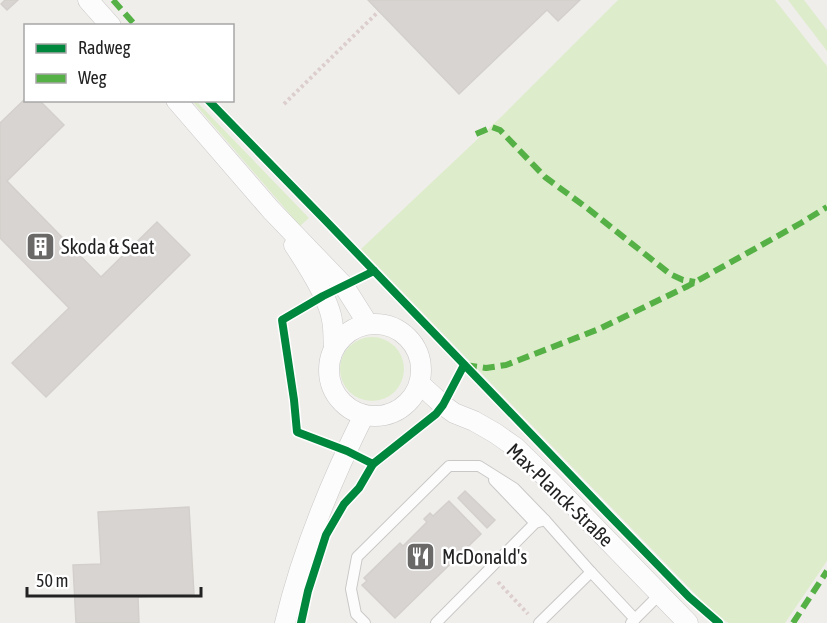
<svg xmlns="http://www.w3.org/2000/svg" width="827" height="623" font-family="'Asap Condensed',sans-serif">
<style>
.grass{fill:#ddeccb}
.building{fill:#d7d4d2;stroke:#d3d0cc;stroke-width:1.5}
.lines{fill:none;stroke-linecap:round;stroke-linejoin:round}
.service-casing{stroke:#c9c8c7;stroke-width:12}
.minor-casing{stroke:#c9c8c7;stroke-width:21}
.path{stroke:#dccecd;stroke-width:4;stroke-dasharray:3 3;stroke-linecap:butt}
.service{stroke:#fdfcfc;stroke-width:10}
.minor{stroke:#fdfcfc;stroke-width:20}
.quiet{stroke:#55b145;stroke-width:6;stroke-dasharray:12 6;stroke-linecap:butt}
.cycleway-casing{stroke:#fff;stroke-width:11}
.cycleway{stroke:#00873e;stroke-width:8}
.labels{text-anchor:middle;stroke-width:5;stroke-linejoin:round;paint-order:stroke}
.poi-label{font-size:20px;fill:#222;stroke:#fff;text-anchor:start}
.street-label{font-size:20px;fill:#222;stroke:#fff}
</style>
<rect width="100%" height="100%" fill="#f0eeeb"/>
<g class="grass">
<polygon points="618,0 775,0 827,66 827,561 785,623 729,623 719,617 700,599 361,249 501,117"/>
<polygon points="788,0 804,0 827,30 827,51"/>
<polygon points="194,103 198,103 309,218 300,226"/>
<circle cx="372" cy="369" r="32"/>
</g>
<g class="building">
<polygon points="5,0 18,0 7,10 1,4"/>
<polygon points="368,0 580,0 558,21 547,10 459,94"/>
<polygon points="26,98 26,100 39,100 64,125 7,181 101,277 157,222 190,255 46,397 12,363 69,308 0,238 0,123"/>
<polygon points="465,491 495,520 487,528 458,498"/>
<polygon points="449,501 481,534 395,618 362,585 367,581 364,578 400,543 403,546 427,522 424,519 430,513 433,516"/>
<polygon points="189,507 194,594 138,597 139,623 76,623 73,565 101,564 98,512"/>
</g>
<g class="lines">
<defs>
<g id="service">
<polyline points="494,480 535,523"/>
<polyline points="365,623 356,614 351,589 357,557 449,466 479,466 514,488 545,520"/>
<polyline points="436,623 535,523 545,520 591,572 635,619"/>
<polyline points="539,623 591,572"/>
<polyline points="631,623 660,594"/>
</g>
<g id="minor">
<polyline points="88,0 111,26"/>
<polyline points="176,100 271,210 344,286 368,324"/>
<path d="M294 245C306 263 329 299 332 320 334 329 333 339 334 348"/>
<circle cx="375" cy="370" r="46"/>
<polyline points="420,384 443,405 454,413 474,421 495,433 515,447 551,482 688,623"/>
<path d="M285 623C302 551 331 481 364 415"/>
</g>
</defs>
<use href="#service" class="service-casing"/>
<use href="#minor" class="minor-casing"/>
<g class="path">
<polyline points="284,104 379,11"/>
<polyline points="498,582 528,614"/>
</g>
<use href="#service" class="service"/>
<use href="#minor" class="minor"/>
<g class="quiet">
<polyline points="113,0 136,26"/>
<polyline points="476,134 492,127 500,130 545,177 587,208 670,274 683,280 695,282"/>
<polyline points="465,365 486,368 506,365 599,329 688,286 801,223 827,207"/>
<polyline points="793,623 827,571"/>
</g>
<defs>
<g id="cycleway">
<polyline points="208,100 325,220 610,516 689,597 719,623"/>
<polyline points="374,271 323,296 282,320 294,400 297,432 347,451 373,464 436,414 443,405 464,365"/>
<polyline points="301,623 308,591 326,535 344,504 359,488 373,464"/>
</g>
</defs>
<use href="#cycleway" class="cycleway-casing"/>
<use href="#cycleway" class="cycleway"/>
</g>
<defs>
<symbol id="building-square" viewBox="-11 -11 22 22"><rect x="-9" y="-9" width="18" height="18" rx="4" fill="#6a6968" stroke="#fff"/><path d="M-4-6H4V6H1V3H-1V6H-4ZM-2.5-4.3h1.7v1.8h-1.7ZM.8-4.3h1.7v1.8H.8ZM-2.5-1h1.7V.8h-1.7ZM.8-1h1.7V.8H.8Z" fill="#fff"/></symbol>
<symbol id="restaurant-square" viewBox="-11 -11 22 22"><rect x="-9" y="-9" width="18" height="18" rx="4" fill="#6a6968" stroke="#fff"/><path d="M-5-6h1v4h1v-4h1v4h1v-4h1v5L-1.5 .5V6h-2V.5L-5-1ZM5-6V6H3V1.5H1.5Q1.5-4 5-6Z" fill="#fff"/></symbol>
</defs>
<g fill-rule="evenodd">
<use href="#building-square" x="24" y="230" width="33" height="33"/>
<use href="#restaurant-square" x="404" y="540" width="33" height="33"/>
</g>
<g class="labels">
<g class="poi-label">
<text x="61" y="254">Skoda &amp; Seat</text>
<text x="442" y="564">McDonald's</text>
</g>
<g class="street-label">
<text transform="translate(560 495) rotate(44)" y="7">Max-Planck-Straße</text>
</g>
</g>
<rect x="24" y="24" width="210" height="78" fill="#ffffff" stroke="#a7a7a7" stroke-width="1.5"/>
<rect x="36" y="44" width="30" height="9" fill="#00873e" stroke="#a7a7a7" stroke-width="1.5"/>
<text x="78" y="54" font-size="18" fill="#222222">Radweg</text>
<rect x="36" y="74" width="30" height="9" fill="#55b145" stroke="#a7a7a7" stroke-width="1.5"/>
<text x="78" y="84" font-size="18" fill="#222222">Weg</text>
<path d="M27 587v9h174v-9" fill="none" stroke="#222222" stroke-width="3"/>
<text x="36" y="587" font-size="18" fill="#222222" stroke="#ffffff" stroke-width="4.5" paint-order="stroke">50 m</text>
</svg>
